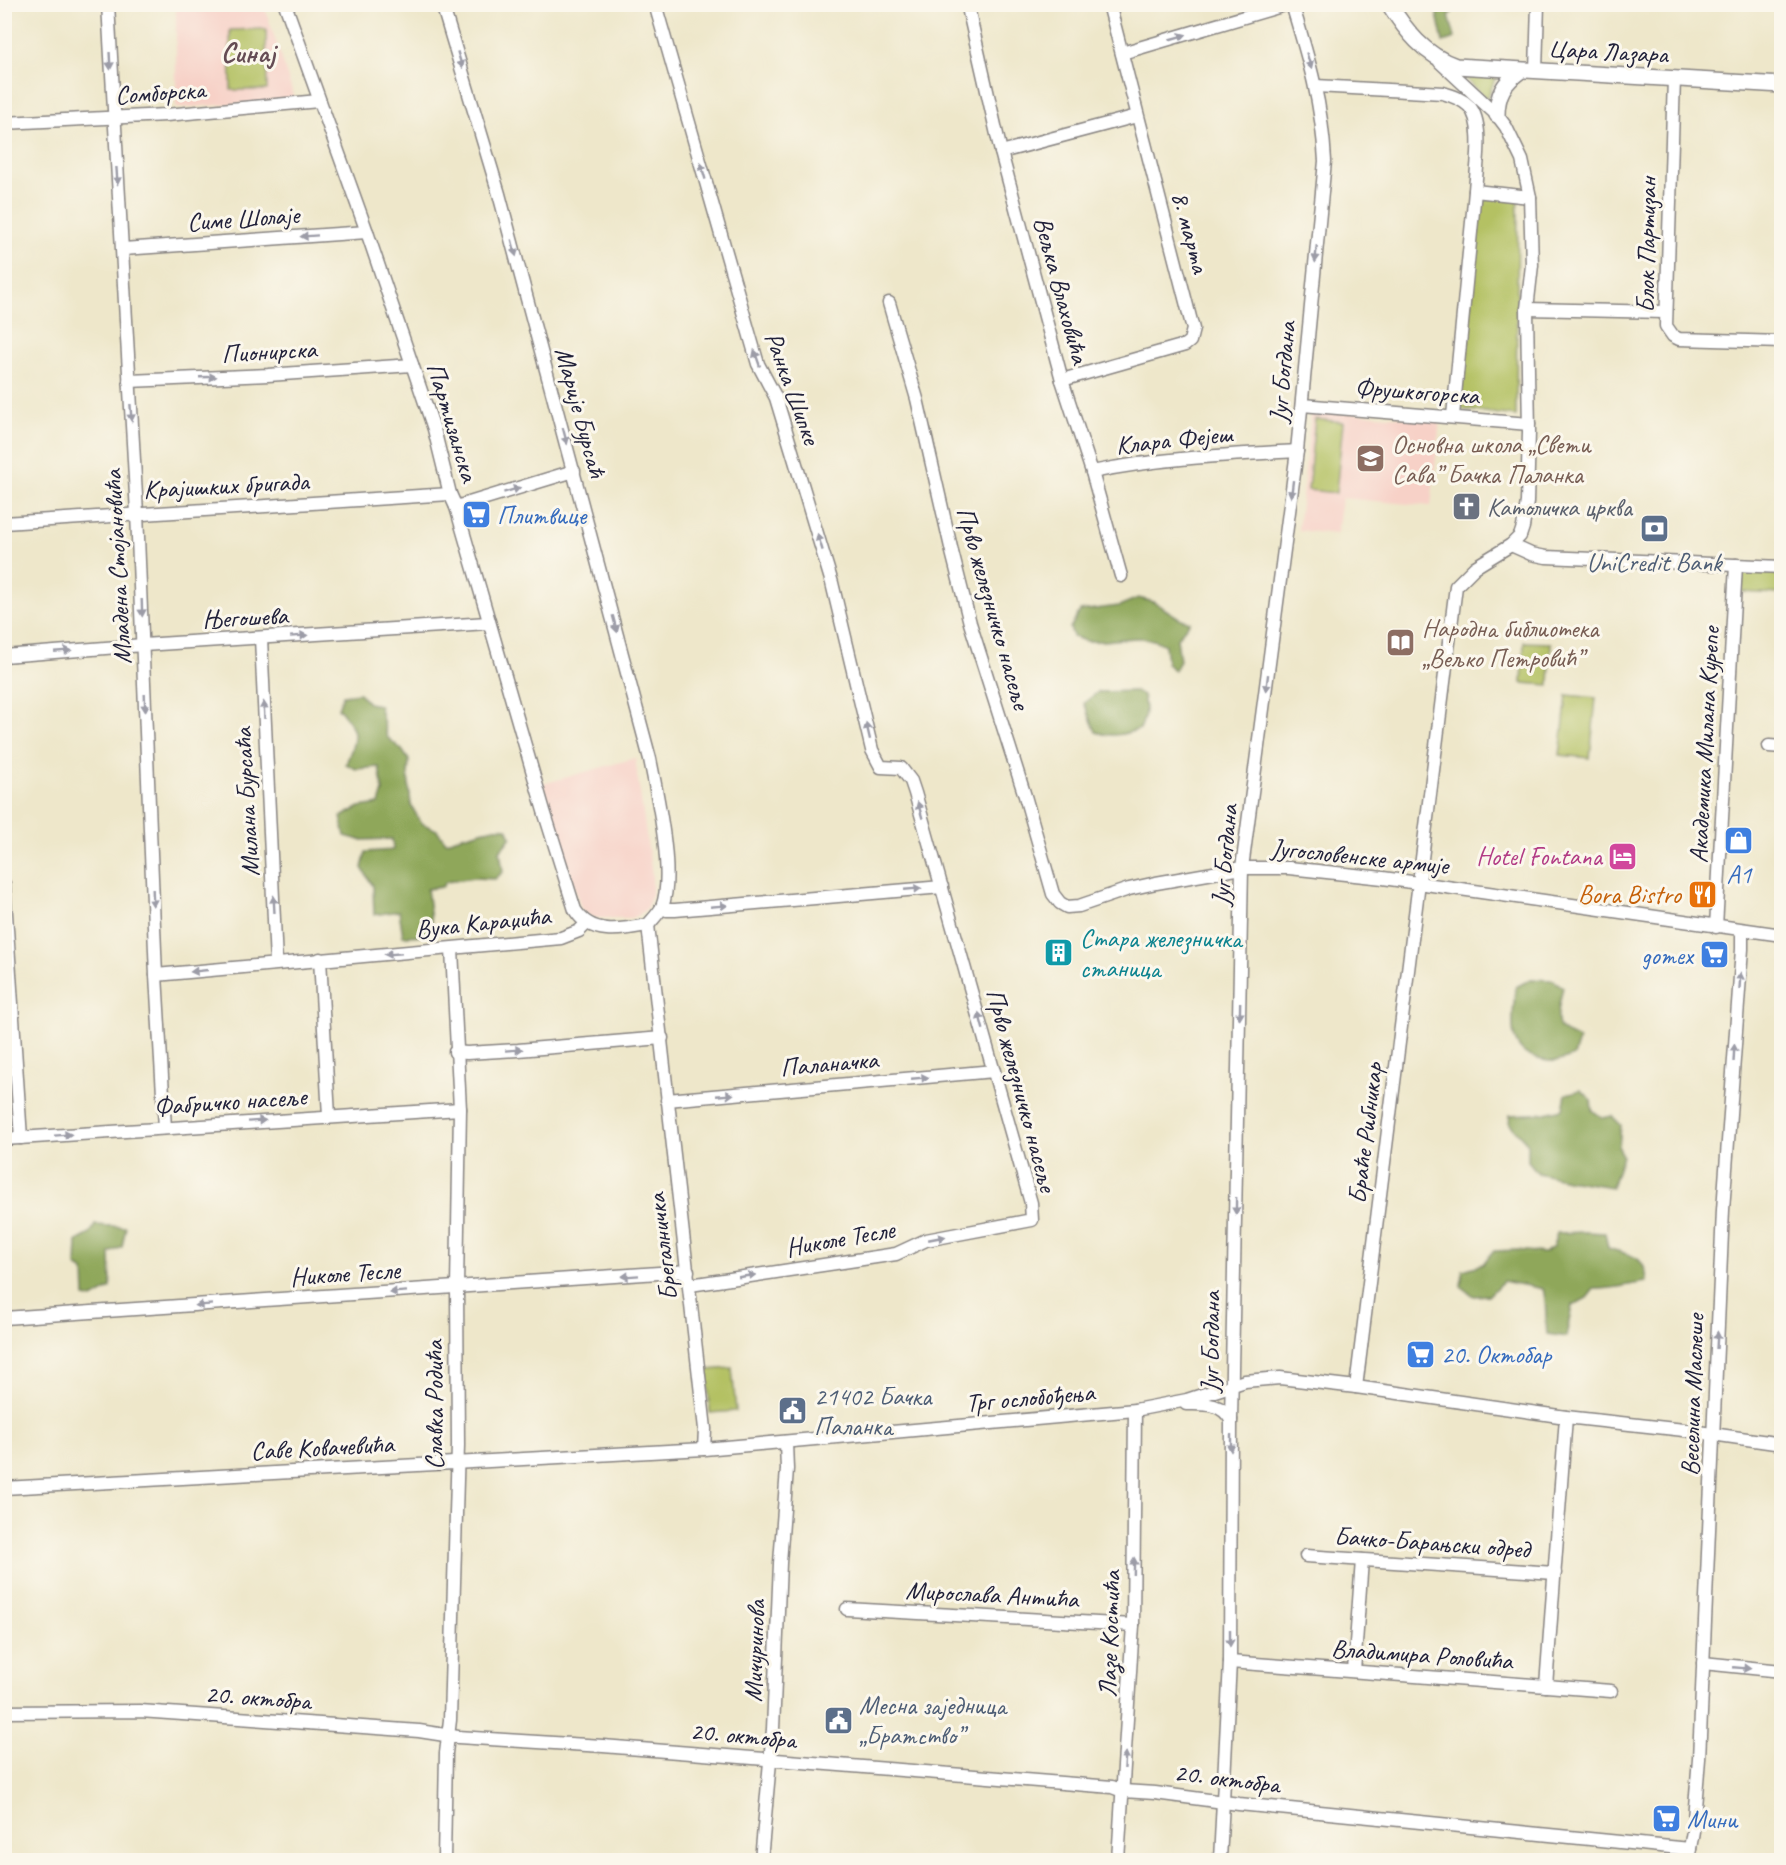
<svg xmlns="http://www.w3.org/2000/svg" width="1786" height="1865" font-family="Caveat,sans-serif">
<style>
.built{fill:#f7d1c7}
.green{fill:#b4c164;stroke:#6b7250;stroke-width:1.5}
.forest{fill:#8fa75a;stroke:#58644a;stroke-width:1.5}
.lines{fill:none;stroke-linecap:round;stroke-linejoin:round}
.minor-casing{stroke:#888482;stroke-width:15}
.major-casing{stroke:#888482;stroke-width:18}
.minor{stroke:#fff;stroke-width:12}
.major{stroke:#fff;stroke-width:15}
.oneway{fill:#9c9ca7}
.labels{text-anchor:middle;stroke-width:6;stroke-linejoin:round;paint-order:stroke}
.street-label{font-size:26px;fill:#22223b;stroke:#fbf7ec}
.education-label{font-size:26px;fill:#785e54;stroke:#fbf7ec;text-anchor:start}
.worship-label{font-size:26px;fill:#5b616d;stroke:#fbf7ec;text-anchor:start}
.shop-label{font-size:26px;fill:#366cbe;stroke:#fbf7ec;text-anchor:start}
.service-label{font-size:26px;fill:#4e5e75;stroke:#fbf7ec;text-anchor:start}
.hotel-label{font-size:26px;fill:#b23c85;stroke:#fbf7ec;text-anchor:end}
.food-label{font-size:26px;fill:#c56008;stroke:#fbf7ec;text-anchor:end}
.culture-label{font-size:26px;fill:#0d838f;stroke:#fbf7ec;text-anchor:start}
.quarter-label{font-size:28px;font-weight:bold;fill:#654c54;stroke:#fbf7ec}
</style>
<rect width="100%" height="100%" fill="#fbf7ec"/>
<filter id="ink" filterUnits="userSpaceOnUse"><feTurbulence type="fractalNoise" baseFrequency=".0167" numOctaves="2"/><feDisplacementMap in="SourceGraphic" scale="12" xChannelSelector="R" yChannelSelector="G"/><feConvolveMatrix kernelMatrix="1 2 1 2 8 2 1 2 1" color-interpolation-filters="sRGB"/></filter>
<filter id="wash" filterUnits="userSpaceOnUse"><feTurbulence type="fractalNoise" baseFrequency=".008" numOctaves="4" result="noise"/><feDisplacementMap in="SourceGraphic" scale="24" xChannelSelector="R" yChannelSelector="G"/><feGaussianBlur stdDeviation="1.35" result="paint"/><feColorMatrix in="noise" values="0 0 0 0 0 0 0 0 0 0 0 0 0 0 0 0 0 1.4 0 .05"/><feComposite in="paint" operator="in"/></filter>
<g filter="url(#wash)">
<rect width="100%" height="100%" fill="#eee7ca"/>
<g class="built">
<polygon points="176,5 264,5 295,100 176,108"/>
<polygon points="1312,410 1440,420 1431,506 1342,498 1337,534 1298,530"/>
<polygon points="635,758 652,875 652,895 646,909 639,915 631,918 595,918 588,915 581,909 543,784"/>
</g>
<g class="green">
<polygon points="266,29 267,90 231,90 230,30"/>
<polygon points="1465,72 1497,74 1487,99 1465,78"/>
<polygon points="1480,196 1518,199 1516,416 1459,409"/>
<polygon points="1315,419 1343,422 1336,493 1308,490"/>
<polygon points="1740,571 1781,573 1781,594 1739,592"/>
<polygon points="1524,642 1551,643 1549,685 1522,683"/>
<polygon points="1567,695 1596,698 1590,758 1560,755"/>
<polygon points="732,1368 736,1411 710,1413 707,1370"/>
</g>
<g class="forest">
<polygon points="1435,5 1458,5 1449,16 1455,38 1443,42"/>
<path d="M1138 598 1154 602 1179 618 1190 622 1177 638 1180 661 1174 671 1167 663 1165 645C1139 630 1113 644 1086 641 1082 640 1077 638 1073 636L1070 628 1080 611 1119 606Z"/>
<path d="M1135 691 1143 695C1146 709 1146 716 1140 729 1125 734 1112 738 1096 732L1084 703 1098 692Z"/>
<path d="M359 693 368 703 379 705 387 737 402 750 409 760 408 776 411 805 421 823 437 830 446 842C460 835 461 837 474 833 487 830 494 826 507 828L511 837 500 851 503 872 495 879 474 878 446 882 442 887 427 889 433 935 403 936 399 911 374 915 373 886 362 868 366 852 393 850 392 839 360 840 345 836 341 817 360 807 379 804 383 791 379 767 356 769 346 764C357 735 359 732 338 708L343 695Z"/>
<path d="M1531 979 1553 980 1563 987C1561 997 1553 1023 1562 1030 1567 1035 1574 1035 1579 1040L1574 1056C1558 1062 1554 1063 1538 1059 1504 1052 1513 1013 1516 987Z"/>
<polygon points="1581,1090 1591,1099 1592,1110 1603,1118 1612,1116 1621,1125 1619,1147 1622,1156 1612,1187 1567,1180 1538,1173 1528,1161 1528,1144 1509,1123 1510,1115 1546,1113 1563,1109 1566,1094"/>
<polygon points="95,1225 126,1227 122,1247 110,1253 111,1288 92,1299 85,1297 84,1271 76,1266 77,1241 90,1234"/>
<path d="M1585 1232 1605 1233 1608 1248C1630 1256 1646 1254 1647 1282 1629 1284 1612 1290 1594 1289L1587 1298 1572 1306 1566 1337 1547 1334C1545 1318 1547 1303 1543 1289L1503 1281 1489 1295 1474 1296 1461 1286 1463 1270 1483 1264 1493 1251 1517 1250 1544 1253 1553 1247 1557 1233Z"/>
</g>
</g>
<g filter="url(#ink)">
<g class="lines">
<defs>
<g id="minor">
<polyline points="108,4 137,513 156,975 165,1128"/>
<path d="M285 4 367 232 434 429 450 494 456 507 544 811 575 910C591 936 621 930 648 925 652 920 659 913 662 907 675 874 657 795 650 759L499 194 442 4"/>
<polyline points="655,4 758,364 776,398 832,583 872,750 881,767 901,768 911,781 915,793 1031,1203 1032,1220 926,1240 896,1254 690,1285"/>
<polyline points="969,12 1001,152 1062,380 1092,472 1121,576"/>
<polyline points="1122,53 1288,4"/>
<polyline points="1536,71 1538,4"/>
<polyline points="1674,79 1666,326 1673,336 1679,339 1782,342"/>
<path d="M1316 86 1443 93C1453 96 1462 99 1469 106 1485 123 1476 169 1475 191"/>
<polyline points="4,123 166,115 319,101"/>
<polyline points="1001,152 1137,116"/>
<polyline points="123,249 367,232"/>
<polyline points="889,303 917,399 952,552 970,623 1025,796 1053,894 1060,903 1067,907 1079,906 1129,889 1156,883 1242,868 1289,868 1383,878 1782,935"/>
<polyline points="1527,309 1665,312"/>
<polyline points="1062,380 1185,345 1190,341 1193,329 1109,4"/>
<polyline points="129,381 268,375 412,365"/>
<polyline points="1302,405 1529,424"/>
<polyline points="1453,416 1475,191 1530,197"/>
<path d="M1092 472C1160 458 1229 455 1297 451"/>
<polyline points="456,507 574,471"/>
<polyline points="4,523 450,494"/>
<polyline points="1511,545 1531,554 1546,557 1782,567"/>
<polyline points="261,638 276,963"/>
<polyline points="4,656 143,645 488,623"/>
<polyline points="1769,746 1782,747"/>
<polyline points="4,884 21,1138"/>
<polyline points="662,907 667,910 675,910 942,887"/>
<polyline points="648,925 705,1429 704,1449"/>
<polyline points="1716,927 1736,565"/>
<polyline points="320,959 329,1116"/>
<polyline points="156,975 561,938 579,931 586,924"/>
<polyline points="455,1052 467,1053 518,1050 662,1038"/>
<polyline points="667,1100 994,1071"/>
<polyline points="4,1139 460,1109"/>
<polyline points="4,1318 688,1271"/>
<polyline points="1356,1387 1456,586 1475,567 1511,545 1520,536 1523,527 1527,502 1529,432 1527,309 1532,265 1530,197 1522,160 1506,127 1497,115 1440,62"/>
<path d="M1186 1404C1204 1404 1221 1402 1231 1420"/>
<polyline points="4,1488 704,1449 1135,1410 1187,1400 1245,1381 1280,1378 1356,1387 1566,1417 1684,1430 1782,1444"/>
<polyline points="1306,1556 1555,1573"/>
<polyline points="847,1609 1133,1625"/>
<polyline points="1230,1662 1611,1691"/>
<polyline points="1703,1663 1782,1671"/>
<polyline points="1354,1671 1362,1560"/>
<polyline points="1546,1686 1566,1417"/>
<polyline points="4,1712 140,1711 419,1731 458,1737 603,1746 1112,1787 1123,1791 1155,1793 1239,1804 1690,1849"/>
<polyline points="444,1860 446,1753 450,1720 458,1445 457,1287 460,1109 452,949"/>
<polyline points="761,1860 773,1729 780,1563 787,1469 786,1443"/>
<polyline points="1118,1860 1133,1625 1135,1410"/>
<path d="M1220 1860 1230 1662 1231 1420 1242 868 1297 451 1325 161C1322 103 1309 60 1292 4"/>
<polyline points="1688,1860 1693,1831 1699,1759 1723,1210 1742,949 1742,930"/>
</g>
<g id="major">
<path d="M1389 4C1406 31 1424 55 1456 66L1782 85"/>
<path d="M1497 115C1497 94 1504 83 1520 71"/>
</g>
</defs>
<use href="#minor" class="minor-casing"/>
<use href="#major" class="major-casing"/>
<use href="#minor" class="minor"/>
<use href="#major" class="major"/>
</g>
<defs><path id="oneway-solid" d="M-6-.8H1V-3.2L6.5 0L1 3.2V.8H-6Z" transform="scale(1.5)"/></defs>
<g class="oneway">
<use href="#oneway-solid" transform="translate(1178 37) rotate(-16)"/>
<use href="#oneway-solid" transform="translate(460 60) rotate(73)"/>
<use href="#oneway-solid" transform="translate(110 61) rotate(87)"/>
<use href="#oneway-solid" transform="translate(1309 61) rotate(73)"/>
<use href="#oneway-solid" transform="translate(703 171) rotate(-106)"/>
<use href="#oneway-solid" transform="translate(117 176) rotate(86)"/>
<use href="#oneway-solid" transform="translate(309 236) rotate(176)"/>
<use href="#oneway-solid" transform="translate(514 248) rotate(75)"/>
<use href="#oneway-solid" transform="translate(1316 254) rotate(95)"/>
<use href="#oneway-solid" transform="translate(757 358) rotate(-109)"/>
<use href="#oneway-solid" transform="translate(208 377) rotate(-2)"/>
<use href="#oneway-solid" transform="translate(131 413) rotate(86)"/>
<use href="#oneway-solid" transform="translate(565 436) rotate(75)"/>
<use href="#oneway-solid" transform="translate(1292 489) rotate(97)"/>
<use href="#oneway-solid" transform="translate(512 490) rotate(-17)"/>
<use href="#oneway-solid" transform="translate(820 542) rotate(-107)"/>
<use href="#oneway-solid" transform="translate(142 608) rotate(88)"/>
<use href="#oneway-solid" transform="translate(615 624) rotate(75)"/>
<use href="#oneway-solid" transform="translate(299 636) rotate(-4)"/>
<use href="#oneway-solid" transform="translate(63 651) rotate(-5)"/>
<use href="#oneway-solid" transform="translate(1267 683) rotate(97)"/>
<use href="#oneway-solid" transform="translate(145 703) rotate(88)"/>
<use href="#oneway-solid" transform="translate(264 710) rotate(-93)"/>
<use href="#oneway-solid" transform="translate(868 731) rotate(-103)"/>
<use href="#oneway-solid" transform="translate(920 810) rotate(-106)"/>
<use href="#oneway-solid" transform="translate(913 889) rotate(-5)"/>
<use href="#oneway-solid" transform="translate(153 898) rotate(88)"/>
<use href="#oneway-solid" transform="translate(274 904) rotate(-93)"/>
<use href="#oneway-solid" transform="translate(719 906) rotate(-5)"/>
<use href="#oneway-solid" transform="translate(393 954) rotate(175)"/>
<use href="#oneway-solid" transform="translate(199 971) rotate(174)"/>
<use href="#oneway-solid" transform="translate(1740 981) rotate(-86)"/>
<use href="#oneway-solid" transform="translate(1240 1011) rotate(91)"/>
<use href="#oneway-solid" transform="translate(981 1021) rotate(-105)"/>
<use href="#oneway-solid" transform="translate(514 1050) rotate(-4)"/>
<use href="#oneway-solid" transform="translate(1734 1053) rotate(-87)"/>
<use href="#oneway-solid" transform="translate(920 1078) rotate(-5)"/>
<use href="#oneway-solid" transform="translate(725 1095) rotate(-5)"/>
<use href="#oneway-solid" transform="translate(257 1121) rotate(-4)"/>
<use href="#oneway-solid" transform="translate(63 1135) rotate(-4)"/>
<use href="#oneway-solid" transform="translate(1236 1206) rotate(91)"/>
<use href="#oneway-solid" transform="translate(937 1238) rotate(-11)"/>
<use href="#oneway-solid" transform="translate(630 1276) rotate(176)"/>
<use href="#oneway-solid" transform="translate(747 1276) rotate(-8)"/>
<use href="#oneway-solid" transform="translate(398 1292) rotate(176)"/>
<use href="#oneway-solid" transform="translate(204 1305) rotate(176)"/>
<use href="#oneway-solid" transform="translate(1717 1340) rotate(-87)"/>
<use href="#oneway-solid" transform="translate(1231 1443) rotate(90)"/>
<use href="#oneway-solid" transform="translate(1134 1566) rotate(-89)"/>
<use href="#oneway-solid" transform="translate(1230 1638) rotate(90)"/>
<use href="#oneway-solid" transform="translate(1742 1668) rotate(5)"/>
<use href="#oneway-solid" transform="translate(1125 1760) rotate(-86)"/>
</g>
</g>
<defs>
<symbol id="school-square" viewBox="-11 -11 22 22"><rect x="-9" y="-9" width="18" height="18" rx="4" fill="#8d6e63" stroke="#fbf7ec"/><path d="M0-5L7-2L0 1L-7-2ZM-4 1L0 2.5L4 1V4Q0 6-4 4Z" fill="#fff"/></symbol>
<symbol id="church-square" viewBox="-11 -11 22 22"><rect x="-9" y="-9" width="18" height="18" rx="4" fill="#6b7280" stroke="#fbf7ec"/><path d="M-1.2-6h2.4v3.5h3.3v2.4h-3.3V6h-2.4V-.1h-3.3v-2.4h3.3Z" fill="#fff"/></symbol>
<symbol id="supermarket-square" viewBox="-11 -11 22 22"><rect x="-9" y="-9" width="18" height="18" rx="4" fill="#3f7fe0" stroke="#fbf7ec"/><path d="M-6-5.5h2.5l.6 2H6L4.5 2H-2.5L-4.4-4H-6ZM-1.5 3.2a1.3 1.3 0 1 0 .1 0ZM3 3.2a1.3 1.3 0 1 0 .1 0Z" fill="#fff"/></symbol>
<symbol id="bank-square" viewBox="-11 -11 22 22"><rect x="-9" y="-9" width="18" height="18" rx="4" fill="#5c6f8a" stroke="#fbf7ec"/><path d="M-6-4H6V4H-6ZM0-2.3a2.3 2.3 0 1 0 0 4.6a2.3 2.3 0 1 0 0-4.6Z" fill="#fff"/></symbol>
<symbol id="library-square" viewBox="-11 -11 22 22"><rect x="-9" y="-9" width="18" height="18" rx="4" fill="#8d6e63" stroke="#fbf7ec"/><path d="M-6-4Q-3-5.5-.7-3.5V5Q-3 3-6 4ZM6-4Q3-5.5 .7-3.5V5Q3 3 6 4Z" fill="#fff"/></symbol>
<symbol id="shop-square" viewBox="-11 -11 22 22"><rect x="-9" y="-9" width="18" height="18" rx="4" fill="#3f7fe0" stroke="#fbf7ec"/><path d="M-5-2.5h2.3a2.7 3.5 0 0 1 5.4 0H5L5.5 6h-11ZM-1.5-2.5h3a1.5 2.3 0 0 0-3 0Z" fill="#fff"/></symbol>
<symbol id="hotel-square" viewBox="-11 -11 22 22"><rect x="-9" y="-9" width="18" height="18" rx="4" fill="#d1479c" stroke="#fbf7ec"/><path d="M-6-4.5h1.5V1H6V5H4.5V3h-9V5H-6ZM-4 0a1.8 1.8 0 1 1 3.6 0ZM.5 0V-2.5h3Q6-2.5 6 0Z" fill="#fff"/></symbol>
<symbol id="restaurant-square" viewBox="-11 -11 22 22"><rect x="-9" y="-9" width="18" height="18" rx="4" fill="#e8710a" stroke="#fbf7ec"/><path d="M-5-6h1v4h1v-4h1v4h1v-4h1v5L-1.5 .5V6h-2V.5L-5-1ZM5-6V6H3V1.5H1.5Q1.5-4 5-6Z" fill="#fff"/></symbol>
<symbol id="building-square" viewBox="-11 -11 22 22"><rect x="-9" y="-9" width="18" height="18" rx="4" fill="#0f9aa8" stroke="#fbf7ec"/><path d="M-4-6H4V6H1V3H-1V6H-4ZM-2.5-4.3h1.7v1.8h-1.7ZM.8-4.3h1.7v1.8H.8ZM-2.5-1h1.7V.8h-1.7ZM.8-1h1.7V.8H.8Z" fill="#fff"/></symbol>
<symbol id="civic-square" viewBox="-11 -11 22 22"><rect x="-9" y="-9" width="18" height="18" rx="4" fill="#5c6f8a" stroke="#fbf7ec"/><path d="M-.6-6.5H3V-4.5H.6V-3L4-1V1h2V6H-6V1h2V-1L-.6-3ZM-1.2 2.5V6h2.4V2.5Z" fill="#fff"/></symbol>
</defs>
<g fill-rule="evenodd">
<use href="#school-square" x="1354" y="442" width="33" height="33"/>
<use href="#church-square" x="1450" y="490" width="33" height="33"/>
<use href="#supermarket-square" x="460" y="498" width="33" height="33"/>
<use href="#bank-square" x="1638" y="512" width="33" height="33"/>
<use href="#library-square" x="1384" y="626" width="33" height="33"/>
<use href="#shop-square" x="1722" y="824" width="33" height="33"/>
<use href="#hotel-square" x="1606" y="840" width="33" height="33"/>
<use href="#restaurant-square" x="1686" y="878" width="33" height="33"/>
<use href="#building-square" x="1042" y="936" width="33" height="33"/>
<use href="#supermarket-square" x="1698" y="938" width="33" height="33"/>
<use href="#supermarket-square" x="1404" y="1338" width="33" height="33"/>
<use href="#civic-square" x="776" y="1394" width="33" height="33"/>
<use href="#civic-square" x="822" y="1704" width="33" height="33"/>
<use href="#supermarket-square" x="1650" y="1802" width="33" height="33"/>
</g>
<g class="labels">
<g class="street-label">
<text transform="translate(1608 51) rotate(3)" y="9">Цара Лазара</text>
<text transform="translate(160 92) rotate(-4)" y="9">Сомборска</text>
<text transform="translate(243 218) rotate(-4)" y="9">Симе Шолаје</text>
<text transform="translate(1191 232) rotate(75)" y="9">8. марта</text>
<text transform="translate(1646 245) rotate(-89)" y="9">Блок Партизан</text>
<text transform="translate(1062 290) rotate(75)" y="9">Вељка Влаховића</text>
<text transform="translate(269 351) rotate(-3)" y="9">Пионирска</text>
<text transform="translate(1282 372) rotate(-85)" y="9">Југ Богдана</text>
<text transform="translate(793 388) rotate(70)" y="9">Ранка Шипке</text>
<text transform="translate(1417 391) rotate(4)" y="9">Фрушкогорска</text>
<text transform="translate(581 412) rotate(75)" y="9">Марије Бурсаћ</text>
<text transform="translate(453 422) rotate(73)" y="9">Партизанска</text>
<text transform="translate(1174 439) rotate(-6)" y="9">Клара Фејеш</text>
<text transform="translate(226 485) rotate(-3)" y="9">Крајишких бригада</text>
<text transform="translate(117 567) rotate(-93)" y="9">Младена Стојановића</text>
<text transform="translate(994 608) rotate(74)" y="9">Прво железничко насеље</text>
<text transform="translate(245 617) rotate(-3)" y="9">Његошева</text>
<text transform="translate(1704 745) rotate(-87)" y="9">Академика Милана Курепе</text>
<text transform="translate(246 802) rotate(-93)" y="9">Милана Бурсаћа</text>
<text transform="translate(1224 855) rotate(-85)" y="9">Југ Богдана</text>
<text transform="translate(1360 856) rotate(6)" y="9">Југословенске армије</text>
<text transform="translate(483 922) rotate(-6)" y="9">Вука Караџића</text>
<text transform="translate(829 1063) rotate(-5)" y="9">Паланачка</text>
<text transform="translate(1022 1090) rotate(75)" y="9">Прво железничко насеље</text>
<text transform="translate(230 1101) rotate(-4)" y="9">Фабричко насеље</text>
<text transform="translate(1365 1133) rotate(-83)" y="9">Браће Рибникар</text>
<text transform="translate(840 1238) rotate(-10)" y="9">Николе Тесле</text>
<text transform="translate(662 1247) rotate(-97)" y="9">Брегалничка</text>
<text transform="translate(345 1273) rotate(-4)" y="9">Николе Тесле</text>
<text transform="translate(1210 1342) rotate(-89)" y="9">Југ Богдана</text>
<text transform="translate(1692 1395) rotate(-88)" y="9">Веселина Маслеше</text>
<text transform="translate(1030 1397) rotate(-5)" y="9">Трг ослобођења</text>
<text transform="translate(434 1405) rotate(-90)" y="9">Славка Родића</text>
<text transform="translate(322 1447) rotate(-3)" y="9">Саве Ковачевића</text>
<text transform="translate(1432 1542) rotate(4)" y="9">Бачко-Барањски одред</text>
<text transform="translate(992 1594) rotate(3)" y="9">Мирослава Антића</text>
<text transform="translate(1109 1634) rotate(-88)" y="9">Лазе Костића</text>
<text transform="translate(754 1651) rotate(-88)" y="9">Мичуринова</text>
<text transform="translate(1422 1654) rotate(4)" y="9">Владимира Роловића</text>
<text transform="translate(258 1697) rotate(4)" y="9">20. октобра</text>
<text transform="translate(743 1735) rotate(5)" y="9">20. октобра</text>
<text transform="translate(1227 1778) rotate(7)" y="9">20. октобра</text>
</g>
<g class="education-label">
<text x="1392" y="453">Основна школа „Свети<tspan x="1392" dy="30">Сава” Бачка Паланка</tspan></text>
<text x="1422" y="637">Народна библиотека<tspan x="1422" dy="30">„Вељко Петровић”</tspan></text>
</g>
<g class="worship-label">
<text x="1487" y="516">Католичка црква</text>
</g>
<g class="shop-label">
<text x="497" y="524">Плитвице</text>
<text x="1739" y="883" text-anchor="middle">A1</text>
<text x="1693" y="964" text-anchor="end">gomex</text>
<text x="1441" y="1363">20. Октобар</text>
<text x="1687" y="1828">Мини</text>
</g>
<g class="service-label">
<text x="1654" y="571" text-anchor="middle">UniCredit Bank</text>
<text x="814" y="1405">21402 Бачка<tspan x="814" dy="30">Паланка</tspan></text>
<text x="859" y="1714">Месна заједница<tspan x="859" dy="30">„Братство”</tspan></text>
</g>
<g class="hotel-label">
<text x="1602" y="865">Hotel Fontana</text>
</g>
<g class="food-label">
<text x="1681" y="903">Bora Bistro</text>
</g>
<g class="culture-label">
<text x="1080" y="947">Стара железничка<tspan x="1080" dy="30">станица</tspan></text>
</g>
<g class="quarter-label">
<text x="248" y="62">Синај</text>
</g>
</g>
<rect width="1786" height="1865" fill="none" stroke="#fbf7ec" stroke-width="24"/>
</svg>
